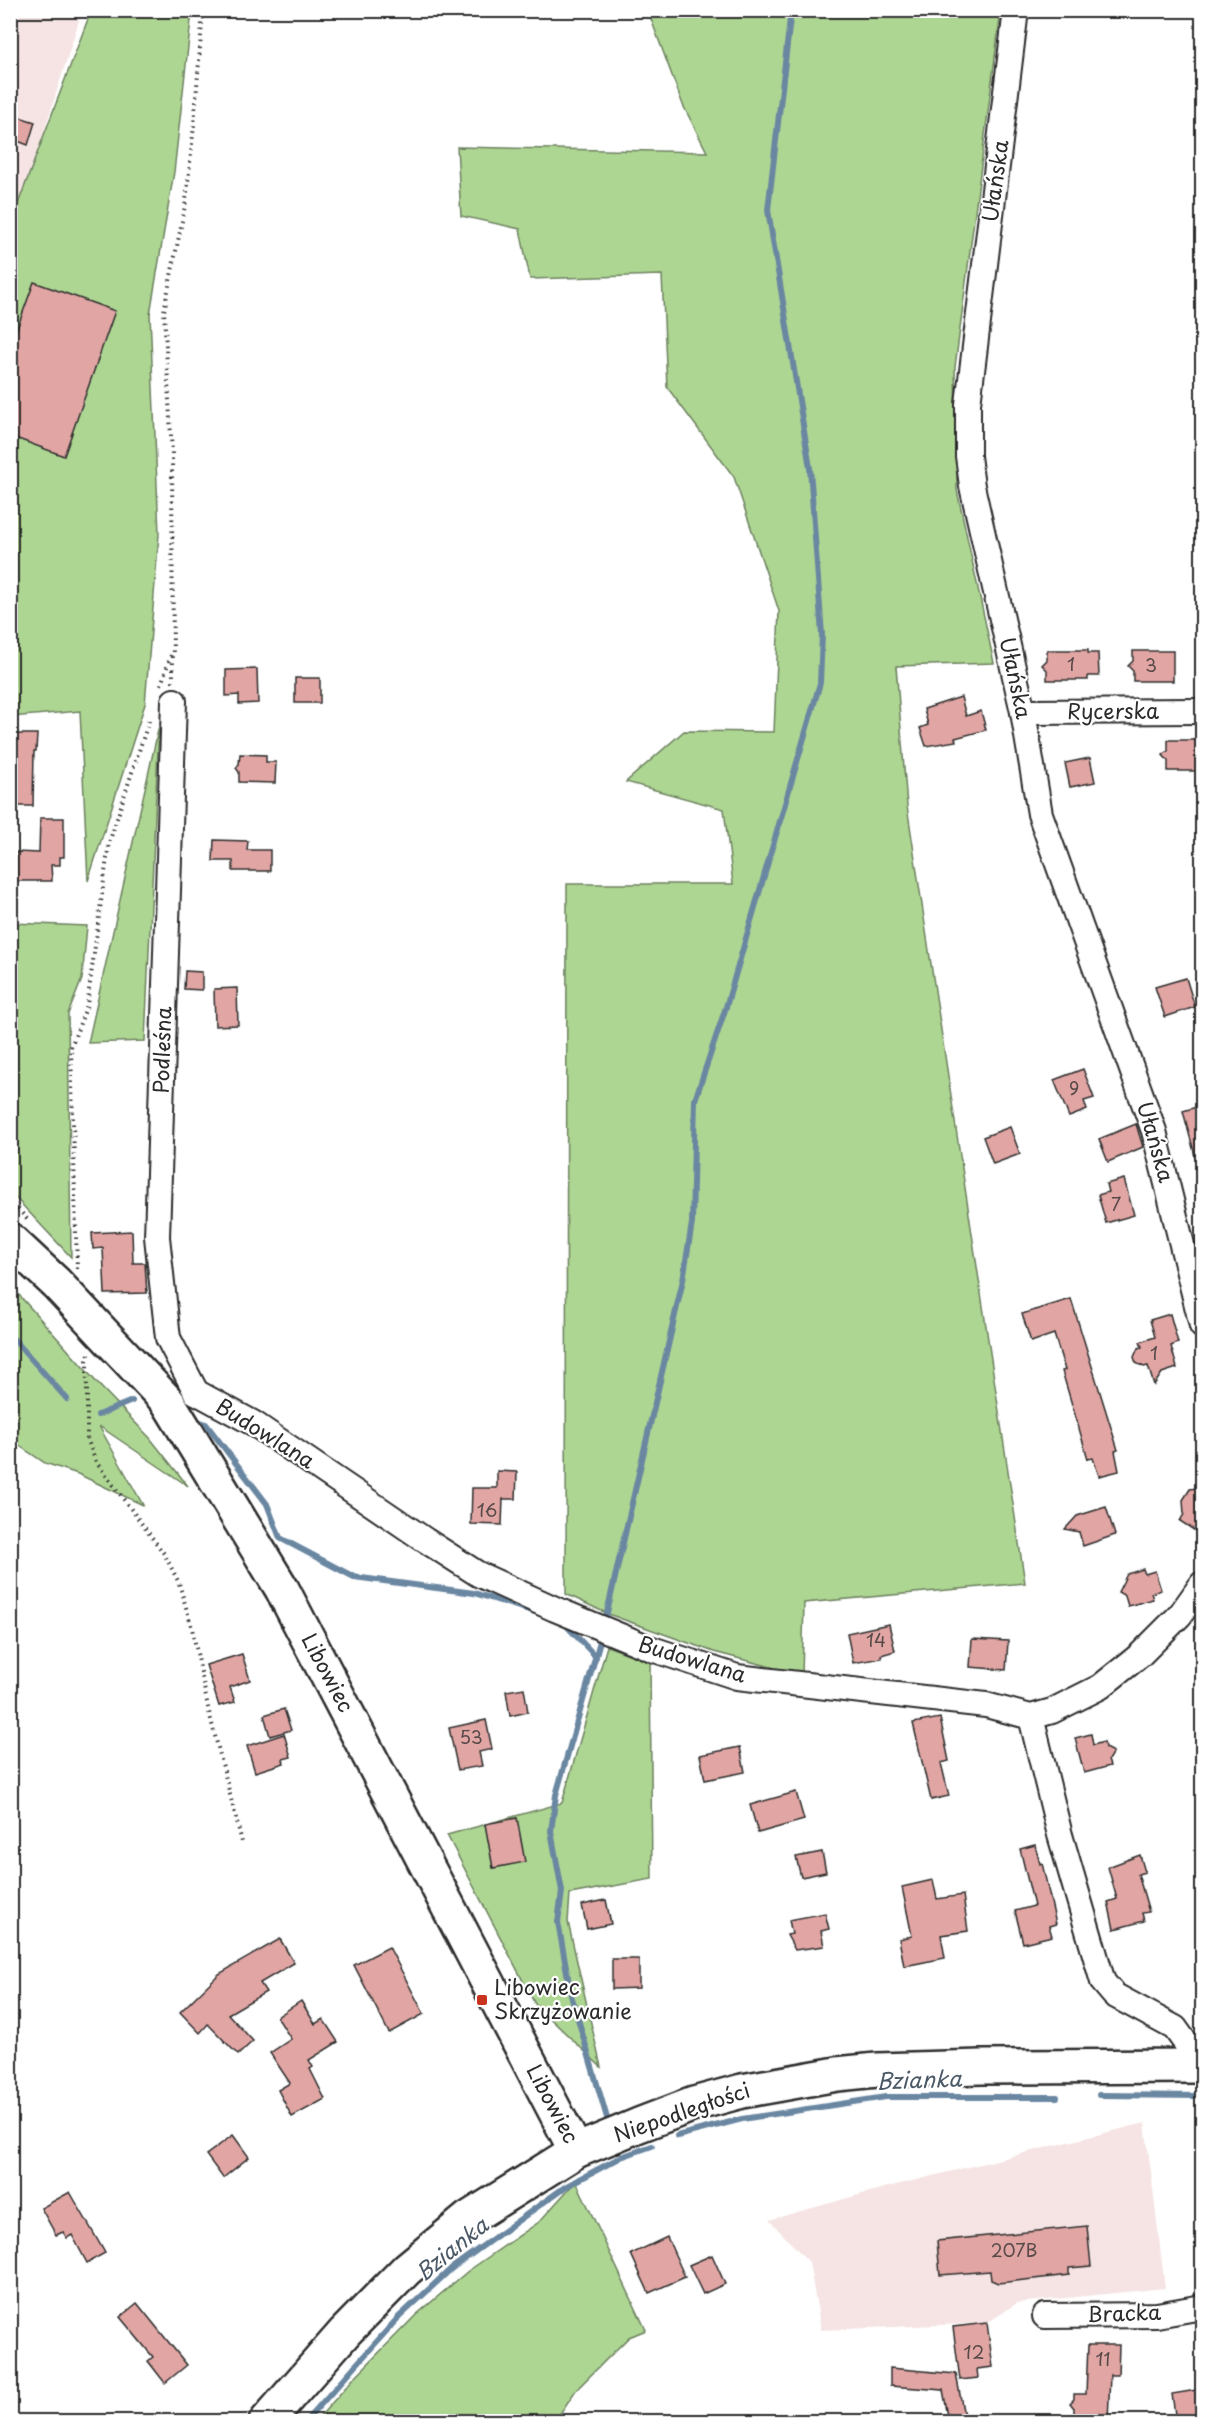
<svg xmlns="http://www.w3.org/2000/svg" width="1213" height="2432" font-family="'Playpen Sans',sans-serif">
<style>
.built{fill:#f6e4e4}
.green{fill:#aed693;stroke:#6c805f;stroke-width:1.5}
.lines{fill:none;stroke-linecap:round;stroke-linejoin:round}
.stream{stroke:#6b87a2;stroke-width:6}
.building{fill:#e1a6a4;stroke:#2b2b2b;stroke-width:1.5}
.street-casing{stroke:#2b2b2b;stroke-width:28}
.secondary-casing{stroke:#2b2b2b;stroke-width:38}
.path{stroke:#2b2b2b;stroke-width:4;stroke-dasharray:1.5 4.5;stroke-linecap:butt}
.street{stroke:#fff;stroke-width:24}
.secondary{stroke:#fff;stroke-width:33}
.poi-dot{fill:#c8321e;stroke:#fff;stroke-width:2}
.labels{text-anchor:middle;stroke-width:4.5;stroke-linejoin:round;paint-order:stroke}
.number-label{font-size:18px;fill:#584a49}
.street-label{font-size:21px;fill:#2b2b2b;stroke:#fff}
.poi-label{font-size:21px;fill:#2b2b2b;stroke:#fff;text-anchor:start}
.water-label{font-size:22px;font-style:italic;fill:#4b5966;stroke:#fff}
</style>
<rect width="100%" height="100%" fill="#fff"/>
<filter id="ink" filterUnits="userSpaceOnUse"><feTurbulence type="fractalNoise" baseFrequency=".0167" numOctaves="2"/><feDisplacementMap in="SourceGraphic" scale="12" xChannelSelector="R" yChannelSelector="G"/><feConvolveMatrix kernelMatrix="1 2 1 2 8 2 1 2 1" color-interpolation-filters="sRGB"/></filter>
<g filter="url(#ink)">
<g class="built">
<polygon points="11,11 82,11 28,183 11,228"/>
<polygon points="1145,2123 1165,2288 1017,2303 987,2323 821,2330 809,2262 769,2220 884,2188"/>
</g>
<g class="green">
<polygon points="91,11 192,11 174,172 150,314 159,534 145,704 88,881 80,711 11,717 10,225"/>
<polygon points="648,11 1001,11 955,367 957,490 994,663 896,666 907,806 1025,1583 804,1603 802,1675 714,1652 608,1614 566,1594 567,884 733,884 724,809 626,782 684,731 774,732 779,611 734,477 667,387 662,275 530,279 520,229 461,216 457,147 707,152 683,105"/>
<polygon points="159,726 145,1041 88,1043"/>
<polygon points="11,923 87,926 82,979 68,1014 71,1257 11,1193"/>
<polygon points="11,1286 99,1385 150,1438 188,1486 99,1426 143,1505 78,1474 45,1463 11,1440"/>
<polygon points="607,1646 650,1662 652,1879 570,1894 568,1922 601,2067 535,2004 447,1835 562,1803"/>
<polygon points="576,2181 646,2330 629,2337 576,2390 555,2421 316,2421 354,2378 416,2315 468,2271 539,2222"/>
</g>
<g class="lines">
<g class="stream">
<polyline points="10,1335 67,1399"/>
<polyline points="98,1415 132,1401"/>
<polyline points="198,1421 206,1424 267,1504 280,1538 354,1577 474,1593 538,1613"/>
<polyline points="606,1617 683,1280 692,1223 695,1100 726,1007 820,683 822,635 810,468 768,210 791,10"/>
<polyline points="564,1623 596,1657"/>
<polyline points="600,1641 556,1795 551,1831 562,1891 558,1922 571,1995 607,2118"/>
<polyline points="1099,2095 1202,2096"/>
<polyline points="677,2136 742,2119 886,2097 1057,2097"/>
<polyline points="305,2422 398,2318 452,2268 565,2187 621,2157 652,2146"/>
</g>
</g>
<g class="building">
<polygon points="10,114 35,122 28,145 10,138"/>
<polygon points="34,282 115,311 64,456 10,436 10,348"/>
<polygon points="1047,650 1088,650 1088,653 1098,653 1099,676 1088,676 1088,680 1047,680 1047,670 1042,665 1047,660"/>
<polygon points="1133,651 1173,651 1173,681 1133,681 1133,671 1128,666 1133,661"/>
<polygon points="257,669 258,703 239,704 239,695 226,696 226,670"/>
<rect x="295" y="678" width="25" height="25"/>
<polygon points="961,697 966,716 981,711 986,730 955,738 956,741 926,746 920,728 928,725 924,709"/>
<polygon points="10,734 37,734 36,751 34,751 33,806 10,806"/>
<polygon points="1168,740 1203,740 1203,771 1168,771 1168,761 1163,755 1168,751"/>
<polygon points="240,754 266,755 266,762 276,762 275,783 239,782 239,772 236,768 239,764"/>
<polygon points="1090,758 1095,782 1070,787 1065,763"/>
<polygon points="40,818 64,818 64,857 60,857 60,865 51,865 52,881 16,881 16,852 39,853"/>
<polygon points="214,840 248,841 247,850 270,850 270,871 233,871 233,861 213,861"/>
<polygon points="185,971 202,972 202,990 184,989"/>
<polygon points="1186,978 1195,1007 1165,1017 1155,987"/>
<polygon points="237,988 238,1025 215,1026 214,989"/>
<polygon points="1083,1069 1094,1098 1084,1101 1087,1110 1069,1117 1054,1080"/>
<polygon points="1203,1105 1203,1163 1197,1163 1183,1111"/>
<polygon points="1136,1124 1143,1147 1108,1162 1099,1139"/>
<polygon points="1010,1127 1020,1154 993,1164 983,1137"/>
<polygon points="1124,1179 1134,1215 1106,1223 1098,1195 1108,1192 1106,1184"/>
<polygon points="132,1231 133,1263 145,1263 147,1293 105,1294 103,1248 93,1249 92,1233"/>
<polygon points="1071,1299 1118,1450 1115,1451 1119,1471 1099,1476 1093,1458 1088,1459 1062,1371 1065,1370 1054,1334 1031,1342 1022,1314"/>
<polygon points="1170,1314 1178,1343 1171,1346 1177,1368 1162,1373 1154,1385 1148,1366 1144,1367 1136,1363 1134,1357 1138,1348 1142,1347 1140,1342 1155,1337 1150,1320"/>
<polygon points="497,1471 517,1472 516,1499 503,1499 502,1525 471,1524 472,1488 497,1488"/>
<polygon points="1203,1487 1203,1536 1180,1521 1184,1514 1183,1500 1190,1489"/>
<polygon points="1106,1507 1115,1535 1083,1546 1079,1532 1065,1529 1077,1516"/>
<polygon points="1143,1569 1145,1574 1155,1571 1161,1590 1151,1593 1153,1599 1128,1606 1125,1596 1118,1592 1127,1574"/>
<polygon points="889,1624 895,1651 881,1655 882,1658 853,1663 847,1633"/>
<polygon points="972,1639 1008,1641 1006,1670 970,1667"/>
<polygon points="242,1654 250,1680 230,1687 235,1702 219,1706 206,1665"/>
<polygon points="524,1688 528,1712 510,1716 506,1691"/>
<polygon points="284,1709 291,1730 270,1736 264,1715"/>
<polygon points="940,1718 949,1761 941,1763 949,1796 931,1800 913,1723"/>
<polygon points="486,1720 492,1749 479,1752 482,1766 458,1770 449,1728"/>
<polygon points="284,1734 291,1757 283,1759 284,1763 255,1772 247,1746"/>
<polygon points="1091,1734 1093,1745 1104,1742 1105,1748 1113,1752 1108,1760 1110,1766 1084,1773 1075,1738"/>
<polygon points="740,1747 745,1772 705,1780 700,1755"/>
<polygon points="796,1792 804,1820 758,1833 750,1805"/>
<polygon points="517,1818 525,1862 493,1868 485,1824"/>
<polygon points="1035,1845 1040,1864 1042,1863 1056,1924 1049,1926 1052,1936 1023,1943 1015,1911 1034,1906 1020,1849"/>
<polygon points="822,1852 826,1872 801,1877 796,1857"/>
<polygon points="1140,1855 1145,1872 1138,1874 1149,1912 1142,1913 1144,1921 1114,1929 1108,1902 1117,1899 1108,1867"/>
<polygon points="933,1880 937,1899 963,1895 968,1931 941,1935 945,1958 904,1966 899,1939 912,1936 902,1887"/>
<polygon points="606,1900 611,1924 587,1929 582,1905"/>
<polygon points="825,1913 829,1929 821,1931 824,1946 795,1950 787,1935 792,1934 789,1920"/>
<polygon points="280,1939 294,1963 260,1983 266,1992 228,2014 253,2041 238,2055 208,2024 200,2033 180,2012 219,1974"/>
<polygon points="389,1947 424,2014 389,2033 354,1965"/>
<polygon points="612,1959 639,1959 639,1988 612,1989"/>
<polygon points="301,2001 315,2024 323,2019 338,2042 309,2060 313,2067 310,2069 325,2099 292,2117 278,2090 290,2083 270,2053 291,2039 277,2017"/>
<polygon points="233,2135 249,2157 223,2178 206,2155"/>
<polygon points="70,2192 105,2253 87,2263 72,2235 67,2238 63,2232 56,2235 41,2208"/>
<polygon points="1087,2226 1091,2266 1069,2268 1069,2275 998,2283 991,2280 990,2271 940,2275 937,2241"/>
<polygon points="667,2237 685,2277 649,2293 631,2254"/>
<polygon points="712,2255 725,2284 703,2294 689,2265"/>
<polygon points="137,2303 187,2365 165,2383 148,2361 153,2357 120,2317"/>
<polygon points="987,2323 993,2367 977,2369 978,2378 960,2380 953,2327"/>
<polygon points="1088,2345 1119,2345 1118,2375 1110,2375 1108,2421 1074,2420 1074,2408 1070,2403 1074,2399 1074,2394 1086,2394"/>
<polygon points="890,2368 956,2374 965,2421 949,2421 943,2390 890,2386"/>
<polygon points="1203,2389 1203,2417 1176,2421 1172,2394"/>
</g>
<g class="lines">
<defs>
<g id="street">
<polyline points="1016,10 968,404 968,456 972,486 1023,712 1040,814 1154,1131 1202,1326"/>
<polyline points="174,701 157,1237 168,1338 196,1392"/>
<polyline points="1023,712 1202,711"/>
<polyline points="196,1392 253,1423 425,1540 478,1574 555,1609 652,1649 737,1677 986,1705 1031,1717 1052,1711 1100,1687 1140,1655 1180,1615 1202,1584"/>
<polyline points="1031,1717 1060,1835 1103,1982 1114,1995 1175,2028 1190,2049 1195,2066"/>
<polyline points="1045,2316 1157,2315 1202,2307"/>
</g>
<g id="secondary">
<polyline points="10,1240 56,1283 168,1402 282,1589 576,2151"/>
<polyline points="266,2422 345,2332 407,2269 469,2218 576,2151 639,2125 694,2104 742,2091 837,2074 877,2070 982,2067 1202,2066"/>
</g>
</defs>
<use href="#street" class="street-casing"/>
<use href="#secondary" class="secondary-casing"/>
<g class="path">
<polyline points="173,682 172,454 164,311 186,201 194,125 203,10"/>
<polyline points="161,685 171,655"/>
<polyline points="10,1200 27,1219"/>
<polyline points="77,1269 71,1047 87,1005 109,843 150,717"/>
<polyline points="89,1354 87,1361 87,1438 96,1462 165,1555 179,1583 192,1628 209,1712 243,1846"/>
</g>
<use href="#street" class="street"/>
<use href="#secondary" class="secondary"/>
</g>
</g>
<rect class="poi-dot" x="476" y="1994" width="12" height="12" rx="3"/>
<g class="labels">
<g class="number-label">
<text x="1071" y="671">1</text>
<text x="1151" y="672">3</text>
<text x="1074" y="1095">9</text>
<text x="1116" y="1211">7</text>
<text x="1154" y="1360">1</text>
<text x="487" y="1517">16</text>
<text x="876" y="1647">14</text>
<text x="471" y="1744">53</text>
<text x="1014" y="2257">207B</text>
<text x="974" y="2359">12</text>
<text x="1103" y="2366">11</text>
</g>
<g class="street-label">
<text transform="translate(996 181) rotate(-82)" y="7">Ułańska</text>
<text transform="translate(1015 678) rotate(78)" y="7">Ułańska</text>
<text x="1113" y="719">Rycerska</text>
<text transform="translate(163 1050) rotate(-88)" y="7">Podleśna</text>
<text transform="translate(1155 1142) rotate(74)" y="7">Ułańska</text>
<text transform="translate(265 1434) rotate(32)" y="7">Budowlana</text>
<text transform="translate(692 1660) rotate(17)" y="7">Budowlana</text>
<text transform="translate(327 1673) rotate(62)" y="7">Libowiec</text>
<text transform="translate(552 2104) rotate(62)" y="7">Libowiec</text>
<text transform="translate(682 2113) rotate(-19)" y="7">Niepodległości</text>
<text transform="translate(1124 2314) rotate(-2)" y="7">Bracka</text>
</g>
<g class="poi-label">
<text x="494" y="1995">Libowiec<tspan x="494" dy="24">Skrzyżowanie</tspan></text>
</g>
<g class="water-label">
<text transform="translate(919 2080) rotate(-2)" y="8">Bzianka</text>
<text transform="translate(452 2249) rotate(-39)" y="8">Bzianka</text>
</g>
</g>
<rect width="1213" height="2432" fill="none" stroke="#fff" stroke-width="36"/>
<rect x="18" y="18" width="1177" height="2396" fill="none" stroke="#2b2b2b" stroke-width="2" filter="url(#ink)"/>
</svg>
